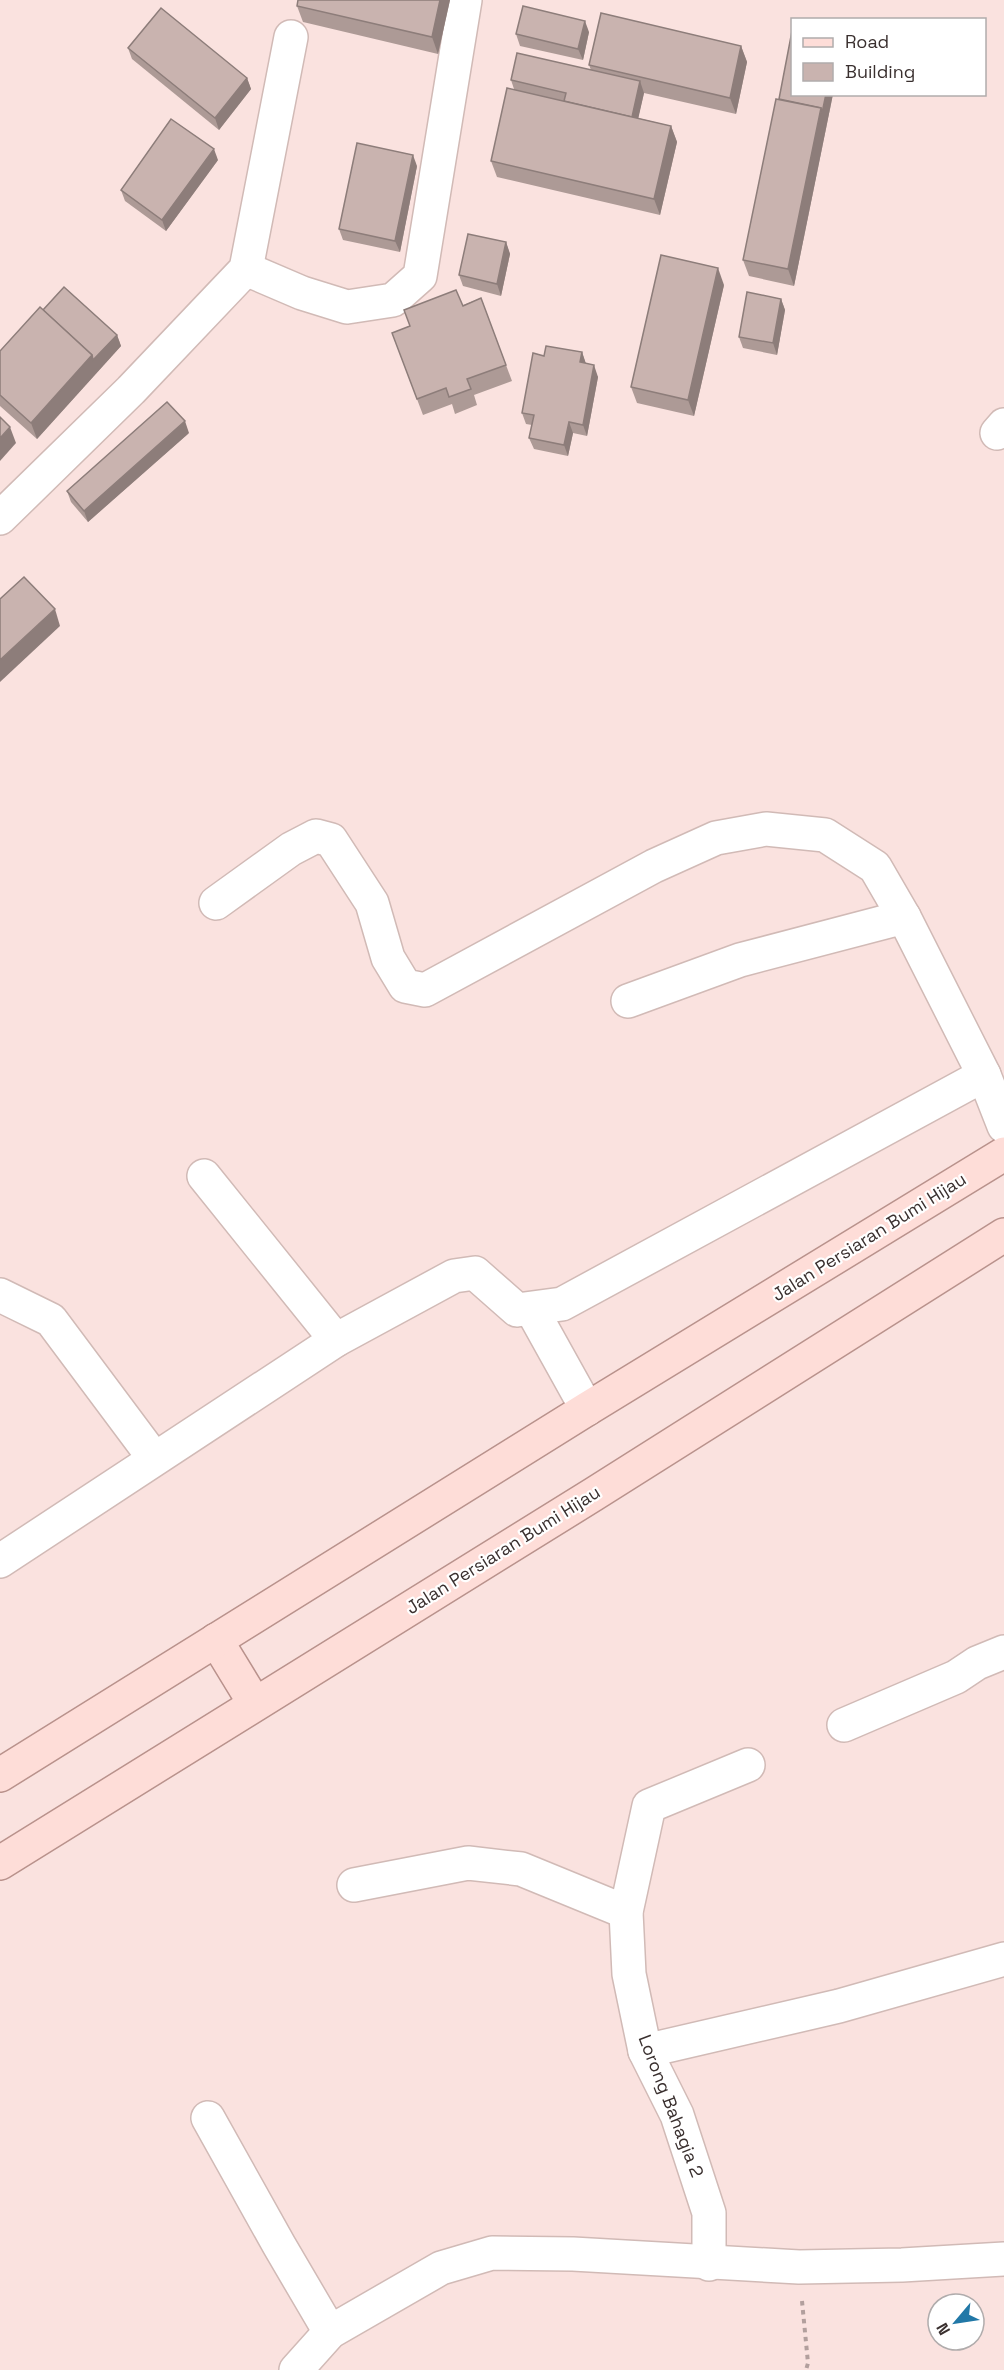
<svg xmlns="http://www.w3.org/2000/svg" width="1004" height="2370" font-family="'Space Grotesk',sans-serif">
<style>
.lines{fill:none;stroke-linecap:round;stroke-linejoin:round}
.minor-casing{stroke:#d1bab6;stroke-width:36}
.major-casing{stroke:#b9928c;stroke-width:36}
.path{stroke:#b29f9d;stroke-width:4;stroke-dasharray:4.5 4.5;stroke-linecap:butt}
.minor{stroke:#fff;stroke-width:33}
.major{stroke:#feddd8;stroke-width:33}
.wall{fill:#ad9a96}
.shaded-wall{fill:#8d7d7a}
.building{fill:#c9b3af;stroke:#8d7d7a;stroke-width:1.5}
.labels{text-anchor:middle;stroke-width:4.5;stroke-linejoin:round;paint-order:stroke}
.street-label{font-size:18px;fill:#3a302f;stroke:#fff}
</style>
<rect width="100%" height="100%" fill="#fae2df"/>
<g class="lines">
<defs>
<g id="minor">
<polyline points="246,269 302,293 347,307 393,300 420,276 465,0"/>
<polyline points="997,433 1004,425"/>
<polyline points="0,518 131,390 246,269 291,37"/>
<polyline points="216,903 291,849 316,836 331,840 372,903 388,958 405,986 425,990 654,866 716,838 766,829 825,835 875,867 904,917 984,1075 1004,1126"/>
<polyline points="628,1001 740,960 904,917"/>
<polyline points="204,1176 336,1340"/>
<polyline points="0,1295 51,1320 154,1458"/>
<polyline points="532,1310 587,1409"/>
<polyline points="0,1561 336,1340 454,1276 475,1273 517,1310 562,1304 984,1075"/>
<polyline points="844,1725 956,1677 977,1663 1004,1652"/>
<polyline points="354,1885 468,1863 521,1869 626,1912"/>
<polyline points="645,2051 839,2006 1004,1959"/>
<polyline points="208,2118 279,2245 330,2332"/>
<polyline points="709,2264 709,2213 677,2115 645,2051 629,1974 626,1912 649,1806 748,1765"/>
<polyline points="296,2370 330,2332 441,2268 492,2253 573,2254 799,2267 902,2265 1004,2259"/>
</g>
<g id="major">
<polyline points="216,1640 255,1704"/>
<polyline points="0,1775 587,1409 1004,1154"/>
<polyline points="0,1863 594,1494 1004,1235"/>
</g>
</defs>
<use href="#minor" class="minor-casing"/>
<use href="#major" class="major-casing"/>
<polyline class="path" points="802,2301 808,2363 806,2370"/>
<use href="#minor" class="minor"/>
<use href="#major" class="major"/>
</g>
<g class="wall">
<polygon points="298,0 450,0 438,54 303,22 297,6"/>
<polygon points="589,32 583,60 520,46 516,34"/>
<polygon points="741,46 747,62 736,114 644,93 638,118 671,126 677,142 660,215 497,177 491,161 514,89 511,80 591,70 589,65"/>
<polygon points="128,48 247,78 251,89 219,130 132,59"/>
<polygon points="833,94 794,286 749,276 743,260"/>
<polygon points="218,160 166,231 125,201 121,190"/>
<polygon points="417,166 400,252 343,240 339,229"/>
<polygon points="506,242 510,254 501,296 463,286 459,275"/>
<polygon points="724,285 694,416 637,403 631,387"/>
<polygon points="481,298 512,381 474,395 477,405 455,414 452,404 423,415 392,333"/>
<polygon points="781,299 785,310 777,355 743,348 739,337"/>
<polygon points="43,310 117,335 121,346 37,439 0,406 0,351"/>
<polygon points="582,352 586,364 598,377 587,436 573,433 568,456 534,449 529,438 532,425 526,424 522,413 544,356"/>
<polygon points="189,433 88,522 71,502 67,491"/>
</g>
<g class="shaded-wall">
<polygon points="440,0 450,0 438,54 432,37"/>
<polygon points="585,21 589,32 583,60 578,49"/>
<polygon points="741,46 747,62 736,114 730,98"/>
<polygon points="247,78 251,89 219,130 215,118"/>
<polygon points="640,81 644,93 635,133 631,121"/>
<polygon points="826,94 833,94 794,286 788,269 821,108"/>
<polygon points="671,126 677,142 660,215 654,199"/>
<polygon points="214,149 218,160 166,231 162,220"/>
<polygon points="413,155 417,166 400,252 395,241"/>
<polygon points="506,242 510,254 501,296 497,284"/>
<polygon points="718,268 724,285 694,416 688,400"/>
<polygon points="781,299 785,310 777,355 773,343"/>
<polygon points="117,335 121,346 37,439 31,423 92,355"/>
<polygon points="582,352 586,364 580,362"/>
<polygon points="594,365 598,377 587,436 583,425"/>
<polygon points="185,421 189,433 88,522 84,511"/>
<polygon points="569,422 573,433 568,456 564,445"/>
<polygon points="10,427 16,443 0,461 0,438"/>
<polygon points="55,609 60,626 0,682 0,660"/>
</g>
<g class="building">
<polygon points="298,0 440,0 432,37 297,6"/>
<polygon points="523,6 585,21 578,49 516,34"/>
<polygon points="161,8 247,78 215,118 128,48"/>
<polygon points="601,13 741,46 730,98 589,65"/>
<polygon points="792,31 792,94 826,94 822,113 821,108 779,99"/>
<polygon points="517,53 640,81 632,117 564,101 566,93 511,80"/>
<polygon points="507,88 671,126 654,199 491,161"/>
<polygon points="776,99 821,108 788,269 743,260"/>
<polygon points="171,119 214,149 162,220 121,190"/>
<polygon points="357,143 413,155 395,241 339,229"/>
<polygon points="468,234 506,242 497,284 459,275"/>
<polygon points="661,255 718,268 688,400 631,387"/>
<polygon points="64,287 117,335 93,360 92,355 43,310"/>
<polygon points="456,290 463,306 481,298 506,365 467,379 471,389 449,397 446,388 417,399 392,333 410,326 404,310"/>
<polygon points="747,292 781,299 773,343 739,337"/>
<polygon points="40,307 92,355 31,423 0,395 0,351"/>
<polygon points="546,346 582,352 580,362 594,365 583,425 569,422 564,445 529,438 534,415 522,413 533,353 544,356"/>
<polygon points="167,402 185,421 84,511 67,491"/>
<polygon points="0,417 10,427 0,438"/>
<polygon points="24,577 55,609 0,660 0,599"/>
</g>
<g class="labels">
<g class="street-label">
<text transform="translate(869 1237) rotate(-32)" y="6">Jalan Persiaran Bumi Hijau</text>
<text transform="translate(503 1550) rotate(-32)" y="6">Jalan Persiaran Bumi Hijau</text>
<text transform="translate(671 2106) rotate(69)" y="6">Lorong Bahagia 2</text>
</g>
</g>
<rect x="791" y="18" width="195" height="78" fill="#ffffff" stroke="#b0acac" stroke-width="1.5"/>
<rect x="803" y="38" width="30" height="9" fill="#feddd8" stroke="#b0acac" stroke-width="1.5"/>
<text x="845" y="48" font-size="18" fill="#3a302f">Road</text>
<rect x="803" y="63" width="30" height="18" fill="#c9b3af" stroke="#b0acac" stroke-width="1.5"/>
<text x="845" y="78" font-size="18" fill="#3a302f">Building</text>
<g transform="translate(956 2322) rotate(241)"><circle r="28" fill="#ffffff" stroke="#b0acac" stroke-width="1.5"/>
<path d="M0-4.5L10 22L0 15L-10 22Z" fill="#2178a7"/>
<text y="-9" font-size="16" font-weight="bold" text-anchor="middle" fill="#3a302f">N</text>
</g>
</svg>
